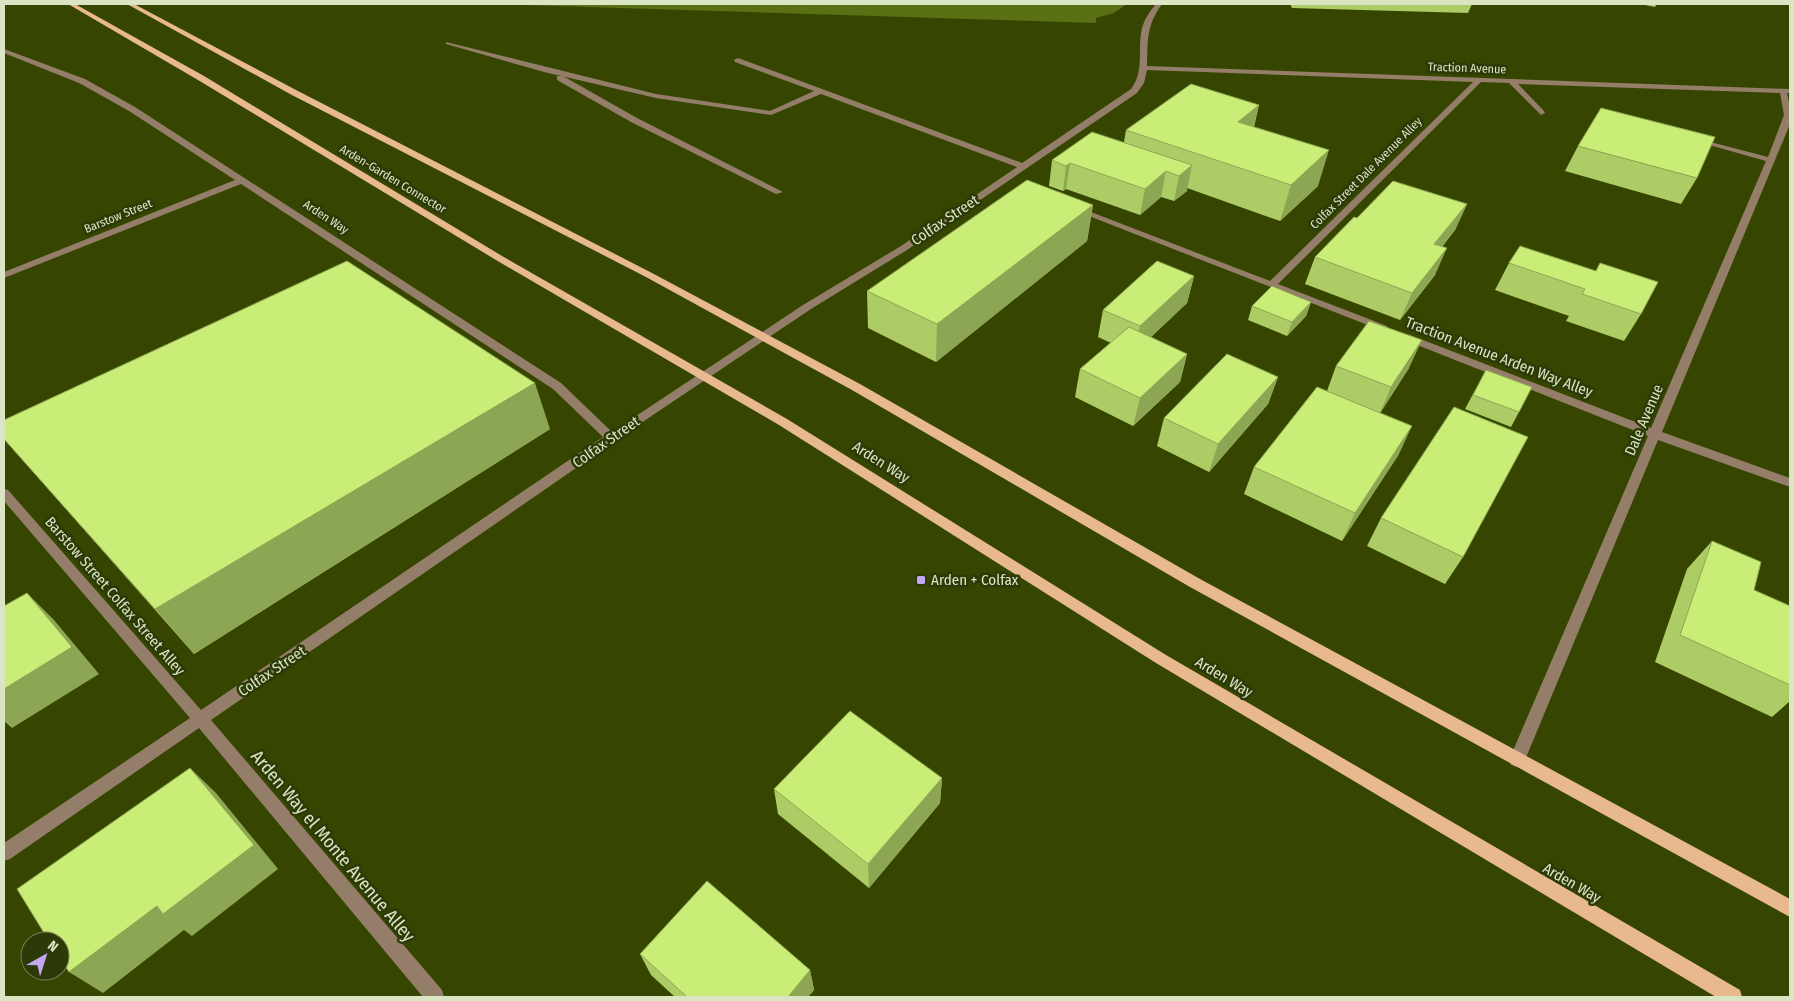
<svg xmlns="http://www.w3.org/2000/svg" width="1794" height="1001" font-family="'Fira Sans Condensed',sans-serif">
<style>
.green{fill:#597015}
.lines{fill:none;stroke-linecap:round;stroke-linejoin:round}
.minor{fill:#947d69;fill-rule:evenodd}
.major{fill:#e8b98f;fill-rule:evenodd}
.wall{fill:#aecc66}
.shaded-wall{fill:#8da653}
.building{fill:#caed77;stroke:#8da653}
.poi-dot{fill:#c5a6f0;stroke:#2d3a08;stroke-width:2}
.labels{text-anchor:middle;stroke-width:5;stroke-linejoin:round;paint-order:stroke}
.far-street-label{font-size:12px;fill:#dae5c4;stroke:#2d3a08}
.street-label{font-size:15px;fill:#dae5c4;stroke:#2d3a08}
.poi-label{font-size:15px;fill:#dae5c4;stroke:#2d3a08;text-anchor:start}
.near-street-label{font-size:18px;fill:#dae5c4;stroke:#2d3a08}
</style>
<rect width="100%" height="100%" fill="#364600"/>
<polygon class="green" points="492,4 1127,4 1114,13 1096,18 1096,23"/>
<g class="lines">
<g class="minor">
<path d="M1156 4H1162C1146 26 1148 40 1147 66L1790 89V93H1787L1790 107V124L1662 432 1790 478V487L1658 440 1523 765 1517 767 1511 765 1509 760 1648 436 1402 339 1401 337 1406 334 1410 335 1651 428 1766 161 1695 141 1699 139 1768 157 1784 115 1780 93 1518 84 1544 111 1545 113 1541 115 1509 83 1481 82 1278 284 1387 326 1388 328 1383 331 1071 209 1075 206 1078 207 1270 281 1473 82 1147 70 1144 83 1137 93 907 250 811 309 650 417 211 720 442 990 444 997H423L199 728 10 859 4 861V843L190 718 4 501V489L8 490 201 710 603 437 553 389 241 184 4 278V272L235 180 129 111 79 83 4 53V49L85 79 135 107 561 383 612 432 803 305 901 246 1017 167 821 94 771 115 656 98 544 72 446 44V42L656 94 770 111 814 91 735 62 734 60 738 58 1022 163 1131 89C1145 71 1137 49 1142 28 1145 18 1150 11 1156 4Z"/>
<polygon points="557,76 563,76 637,118 783,192 776,194 631,122 557,80"/>
</g>
<g class="major">
<polygon points="68,4 75,4 204,76 502,256 787,419 1166,655 1740,990 1742,997 1716,997 1156,663 779,425 496,260 198,80"/>
<polygon points="127,4 134,4 296,90 652,273 860,384 1200,579 1790,899 1790,917 1190,587 852,390 646,277 290,94"/>
</g>
</g>
<g class="wall">
<polygon points="1290,4 1472,4 1468,13 1292,8"/>
<polygon points="1640,4 1657,4 1655,7"/>
<polygon points="1259,105 1254,127 1318,186 1280,221 1187,188 1187,191 1174,201 1161,197 1140,215 1066,189 1063,191 1049,186 1052,160 1124,142 1126,130"/>
<polygon points="1578,146 1697,178 1681,204 1565,171"/>
<polygon points="1467,204 1455,230 1442,247 1435,275 1400,320 1305,284 1315,257 1357,218"/>
<polygon points="1093,205 1087,241 936,362 868,328 867,291"/>
<polygon points="1520,246 1641,314 1624,341 1566,321 1569,316 1495,290 1509,263"/>
<polygon points="1194,276 1187,303 1151,337 1187,354 1180,382 1133,426 1075,397 1080,369 1111,343 1098,337 1103,310"/>
<polygon points="1311,302 1306,316 1287,336 1248,320 1252,306"/>
<polygon points="1336,366 1409,368 1380,413 1399,454 1342,541 1244,494 1254,467 1327,391"/>
<polygon points="1486,370 1519,412 1511,427 1465,409"/>
<polygon points="1278,377 1268,404 1209,472 1157,446 1164,418"/>
<polygon points="550,429 194,654 4,439"/>
<polygon points="1381,518 1463,557 1445,584 1367,546"/>
<polygon points="1712,541 1754,590 1790,606 1790,701 1772,717 1655,662 1687,569"/>
<polygon points="942,778 940,803 869,888 778,814 774,789"/>
<polygon points="640,954 810,970 814,990 808,997 675,997 651,975"/>
</g>
<g class="shaded-wall">
<polygon points="1259,105 1250,139 1238,122"/>
<polygon points="1329,150 1318,186 1280,221 1291,185"/>
<polygon points="1070,163 1066,189 1063,191 1066,166"/>
<polygon points="1192,165 1187,191 1174,201 1179,176"/>
<polygon points="1166,171 1161,197 1140,215 1145,189"/>
<polygon points="1467,204 1455,230 1422,271 1434,244"/>
<polygon points="1093,205 1087,241 936,362 937,324"/>
<polygon points="1447,248 1435,275 1400,320 1412,293"/>
<polygon points="1194,276 1187,303 1134,353 1140,326"/>
<polygon points="1311,302 1306,316 1287,336 1292,322"/>
<polygon points="1422,340 1409,368 1379,415 1391,387"/>
<polygon points="1187,354 1180,382 1133,426 1140,398"/>
<polygon points="1278,377 1268,404 1209,472 1218,444"/>
<polygon points="535,383 550,429 194,654 155,609"/>
<polygon points="1412,426 1399,454 1342,541 1355,513"/>
<polygon points="27,593 54,620 99,674 12,728 4,721 4,689"/>
<polygon points="190,768 216,793 278,869 192,936 184,930 103,993 69,972 157,906"/>
<polygon points="942,778 940,803 869,888 868,864"/>
<polygon points="810,970 814,990 808,997 788,997"/>
</g>
<g class="building">
<polygon points="1191,84 1259,105 1238,122 1329,150 1291,185 1126,130"/>
<polygon points="1601,108 1715,137 1697,178 1578,146"/>
<polygon points="1092,132 1192,165 1179,176 1166,171 1145,189 1070,163 1066,166 1052,160"/>
<polygon points="1027,180 1093,205 937,324 867,291"/>
<polygon points="1393,181 1467,204 1434,244 1447,248 1412,293 1315,257 1354,217 1357,218"/>
<polygon points="1520,246 1596,271 1600,263 1658,282 1641,314 1582,294 1585,289 1509,263"/>
<polygon points="347,261 535,383 155,609 4,439 4,420"/>
<polygon points="1157,261 1194,276 1140,326 1103,310"/>
<polygon points="1272,286 1311,302 1292,322 1252,306"/>
<polygon points="1369,321 1422,340 1391,387 1336,366"/>
<polygon points="1129,327 1187,354 1140,398 1080,369"/>
<polygon points="1227,354 1278,377 1218,444 1164,418"/>
<polygon points="1486,370 1532,387 1519,412 1473,395"/>
<polygon points="1317,387 1412,426 1355,513 1254,467"/>
<polygon points="1454,407 1528,437 1463,557 1381,518"/>
<polygon points="1712,541 1761,562 1754,590 1790,606 1790,685 1680,635"/>
<polygon points="27,593 72,647 4,689 4,606"/>
<polygon points="850,711 942,778 868,864 774,789"/>
<polygon points="190,768 254,845 163,914 157,906 69,972 60,958 60,941 49,941 17,889"/>
<polygon points="707,881 810,970 788,997 687,997 640,954"/>
</g>
<rect class="poi-dot" x="916" y="575" width="10" height="10" rx="2.5"/>
<g class="labels">
<g class="far-street-label">
<text transform="translate(1467 68) rotate(2)" y="4">Traction Avenue</text>
<text transform="translate(1366 173) rotate(-45)" y="4">Colfax Street Dale Avenue Alley</text>
<text transform="translate(393 179) rotate(31)" y="4">Arden-Garden Connector</text>
<text transform="translate(118 216) rotate(-22)" y="4">Barstow Street</text>
<text transform="translate(326 217) rotate(33)" y="4">Arden Way</text>
</g>
<g class="street-label">
<text transform="translate(945 220) rotate(-34)" y="5">Colfax Street</text>
<text transform="translate(1499 357) rotate(21)" y="5">Traction Avenue Arden Way Alley</text>
<text transform="translate(1644 420) rotate(-67)" y="5">Dale Avenue</text>
<text transform="translate(606 442) rotate(-35)" y="5">Colfax Street</text>
<text transform="translate(881 462) rotate(32)" y="5">Arden Way</text>
<text transform="translate(115 596) rotate(49)" y="5">Barstow Street Colfax Street Alley</text>
<text transform="translate(272 671) rotate(-34)" y="5">Colfax Street</text>
<text transform="translate(1224 677) rotate(31)" y="5">Arden Way</text>
<text transform="translate(1572 883) rotate(30)" y="5">Arden Way</text>
</g>
<g class="poi-label">
<text x="931" y="585">Arden + Colfax</text>
</g>
<g class="near-street-label">
<text transform="translate(333 846) rotate(50)" y="6">Arden Way el Monte Avenue Alley</text>
</g>
</g>
<rect width="1794" height="1001" fill="none" stroke="#dae5c4" stroke-width="10"/>
<g transform="translate(45 956) rotate(39)"><circle r="24" fill="#2d3a08" stroke="#727e53"/>
<path d="M0-4L9 19L0 12L-9 19Z" fill="#c5a6f0"/>
<text y="-8" font-size="14" font-weight="bold" text-anchor="middle" fill="#dae5c4">N</text>
</g>
</svg>
